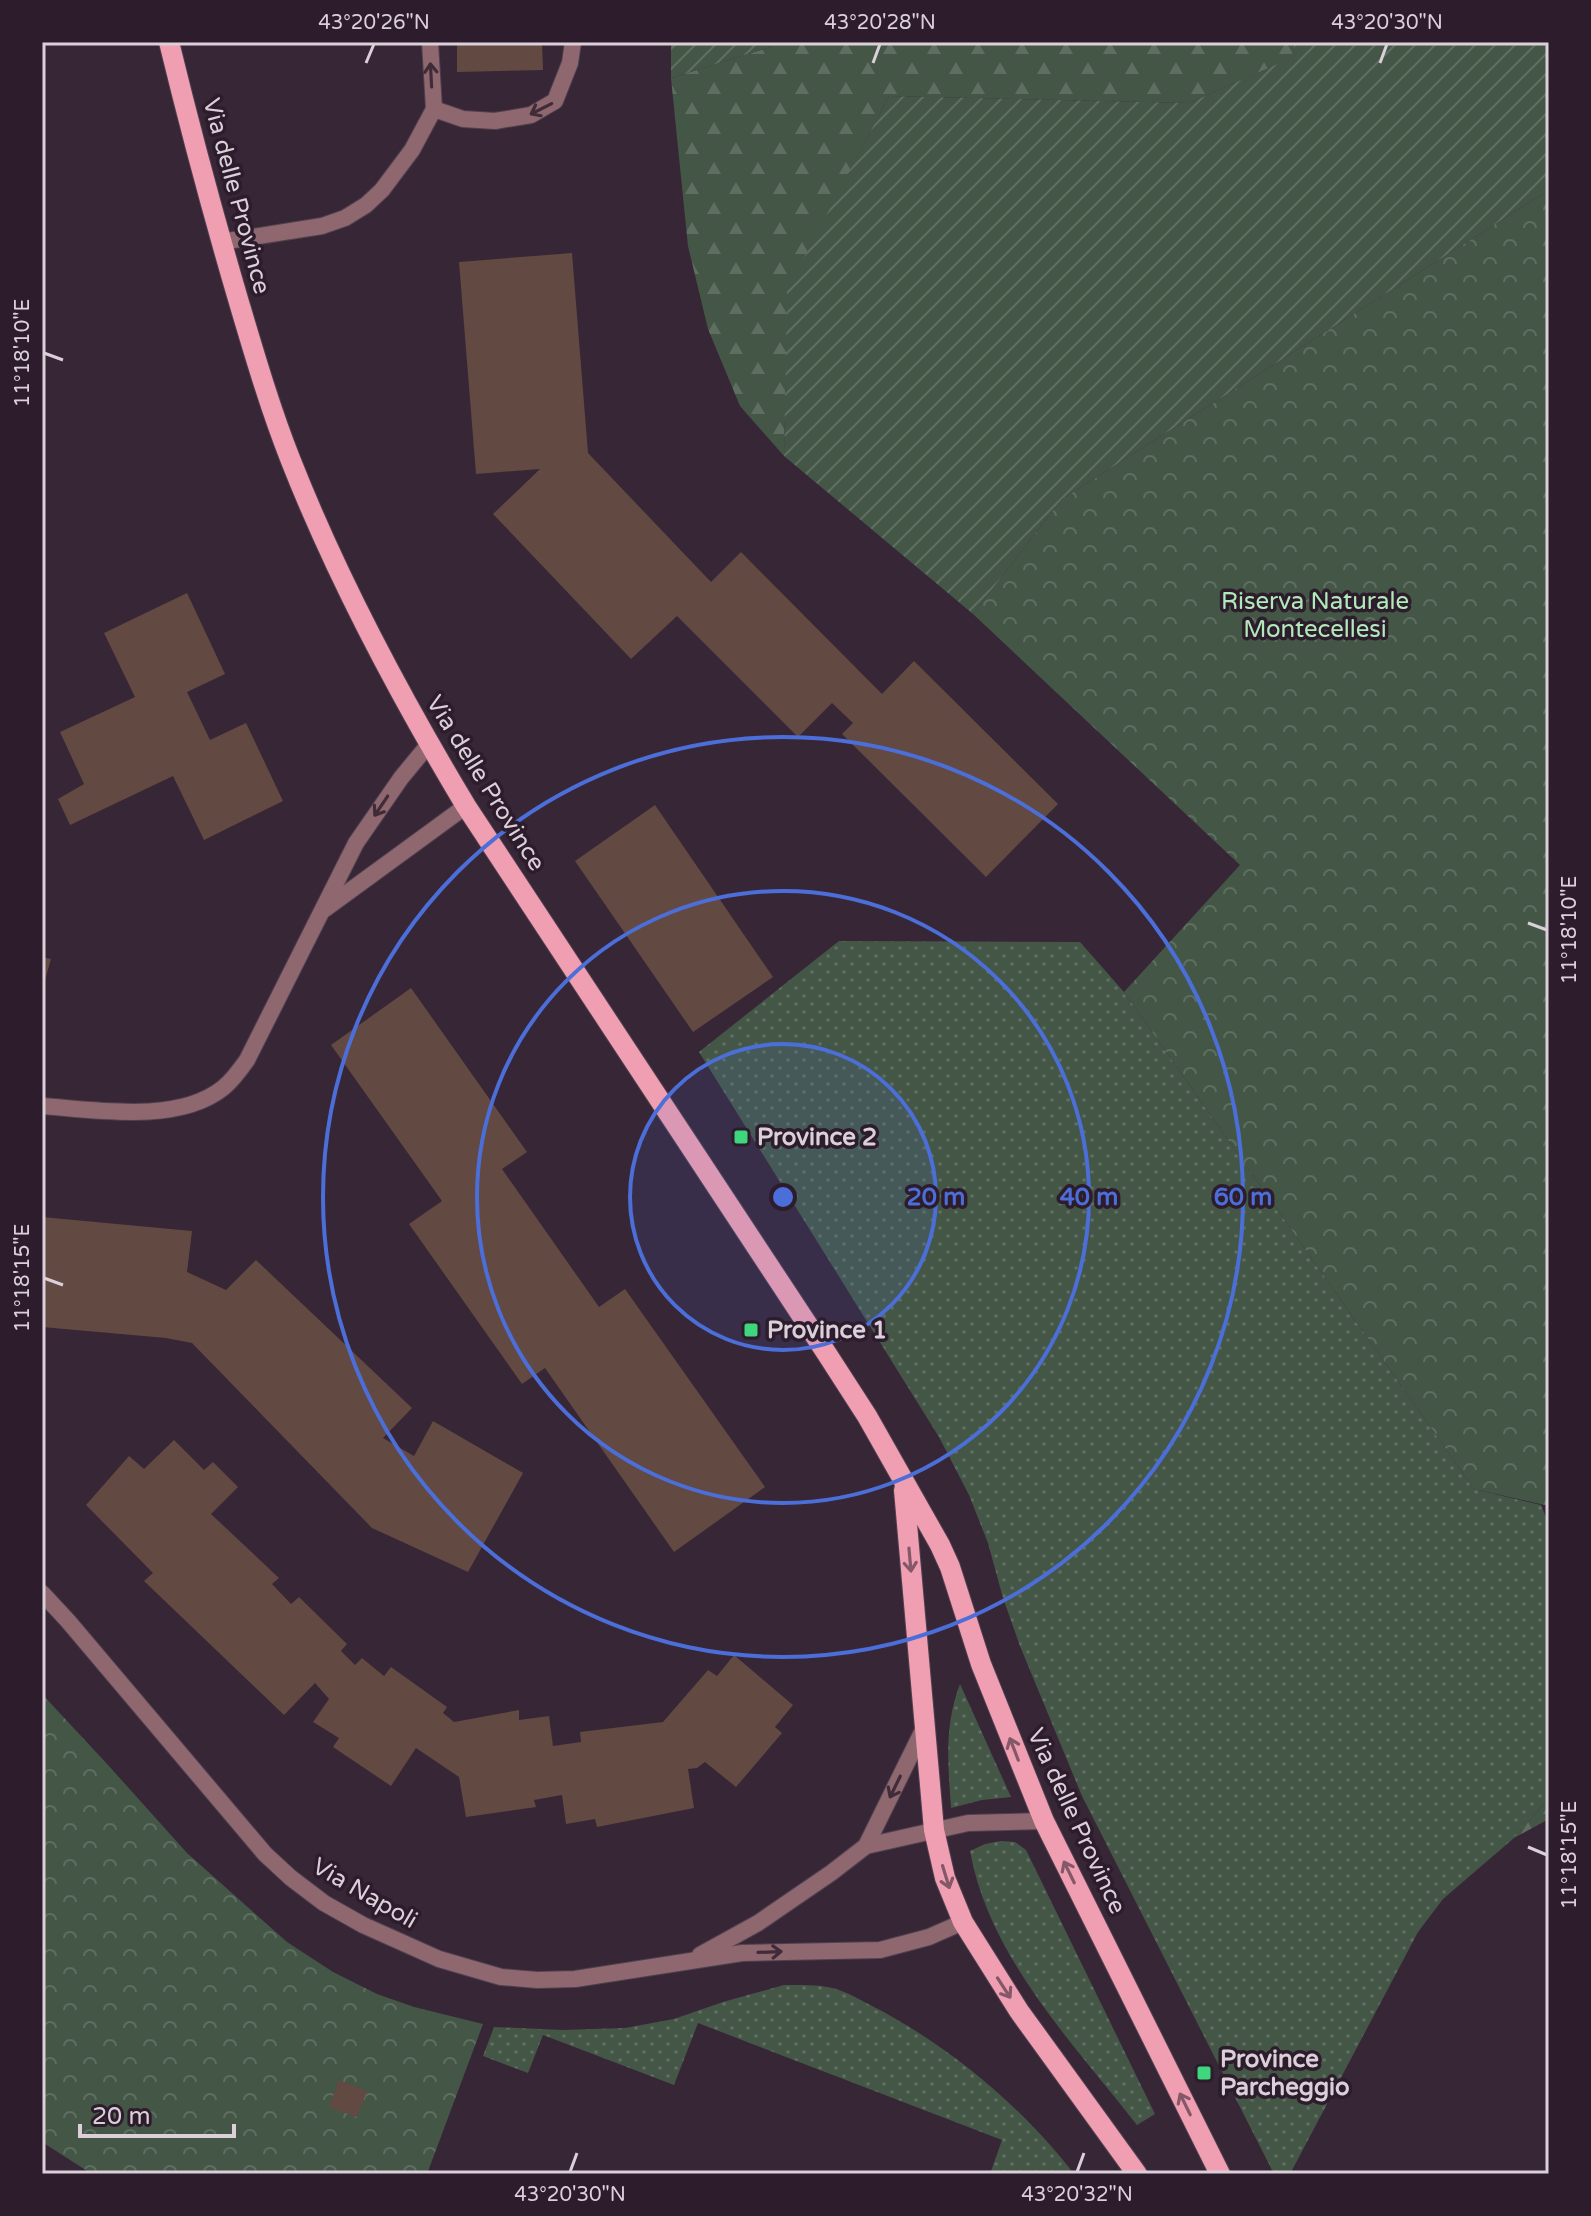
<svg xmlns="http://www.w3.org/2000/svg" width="1591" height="2216" font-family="'Varela Round',sans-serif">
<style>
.grass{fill:url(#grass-dots)}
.forest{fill:url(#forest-firs)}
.park{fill:url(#park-crowns)}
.garden{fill:url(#garden-furrows)}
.building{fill:#624942}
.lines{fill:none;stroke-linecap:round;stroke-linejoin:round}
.lane-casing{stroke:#514150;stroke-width:18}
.street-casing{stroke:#514150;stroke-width:18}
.primary-casing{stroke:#514150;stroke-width:22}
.lane{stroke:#8e676f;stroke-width:16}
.street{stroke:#8e676f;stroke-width:16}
.primary{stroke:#ef9fb1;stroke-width:20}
.oneway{stroke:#402c39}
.oneway2{stroke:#845868}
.ticks{fill:none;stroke:#dbd0da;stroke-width:3}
.ring{fill:none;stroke:#4c6ed8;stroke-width:4}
.poi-dot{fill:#3fd77d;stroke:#2d1d2c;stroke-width:3}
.labels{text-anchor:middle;stroke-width:7;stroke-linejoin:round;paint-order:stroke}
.street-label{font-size:24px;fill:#dbd0da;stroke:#2d1d2c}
.park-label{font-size:24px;fill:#b1e9ba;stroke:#2d1d2c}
.poi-label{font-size:24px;font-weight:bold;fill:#dbd0da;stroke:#2d1d2c;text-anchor:start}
.centre{fill:#4c6ed8;stroke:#2d1d2c;stroke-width:4}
.ring-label{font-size:24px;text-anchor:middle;font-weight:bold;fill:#4c6ed8;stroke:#2d1d2c;stroke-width:7;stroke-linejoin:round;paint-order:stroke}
.neatline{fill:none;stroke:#dbd0da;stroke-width:3}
.ticks-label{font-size:20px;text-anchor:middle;fill:#dbd0da}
</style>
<defs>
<pattern id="grass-dots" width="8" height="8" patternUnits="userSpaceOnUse" patternTransform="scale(2)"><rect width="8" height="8" fill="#445747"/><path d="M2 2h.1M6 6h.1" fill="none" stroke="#5e6e61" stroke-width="1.8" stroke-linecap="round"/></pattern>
<pattern id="forest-firs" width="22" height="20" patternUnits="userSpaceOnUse" patternTransform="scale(2)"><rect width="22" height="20" fill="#445747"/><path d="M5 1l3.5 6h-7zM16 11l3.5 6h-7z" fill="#5e6e61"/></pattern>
<pattern id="park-crowns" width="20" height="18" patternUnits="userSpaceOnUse" patternTransform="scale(2)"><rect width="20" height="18" fill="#445747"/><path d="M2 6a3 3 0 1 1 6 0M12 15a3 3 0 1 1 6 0" fill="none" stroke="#5e6e61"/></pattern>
<pattern id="garden-furrows" width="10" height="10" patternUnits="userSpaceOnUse" patternTransform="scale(2)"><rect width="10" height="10" fill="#445747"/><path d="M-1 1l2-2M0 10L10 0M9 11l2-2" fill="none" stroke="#5e6e61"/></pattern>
</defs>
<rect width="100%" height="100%" fill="#372636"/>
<g class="grass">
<polygon points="839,941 1080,942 1124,992 1474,1489 1541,1505 1549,1525 1549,1798 1514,1838 1443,1899 1418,1932 1290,2174 1274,2174 1082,1796 1020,1646 1003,1598 988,1543 969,1495 939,1437 699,1052"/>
<path d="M960 1684 1011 1797 982 1800 951 1808C948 1763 944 1726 960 1684Z"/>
<path d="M1001 1841 1015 1842 1026 1850 1155 2114 1137 2125C1073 2043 989 1957 970 1851L985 1844Z"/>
<path d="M784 1985C802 1985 822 1984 839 1990 851 1994 862 2001 872 2006 947 2044 1024 2108 1074 2174H990L1002 2140 698 2023 674 2085 543 2035 528 2073 483 2056 494 2027 562 2030 625 2028 674 2019 723 2002Z"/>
</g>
<g class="forest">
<polygon points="786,42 1295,42 1292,58 1189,103 889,96 788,290 784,456 740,406 708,329 688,246 671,78"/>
<polygon points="1549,1798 1549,1819 1514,1838"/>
</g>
<g class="park">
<polygon points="1549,190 1549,1506 1474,1489 1124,992 1240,865 973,614 1062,499"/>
<polygon points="42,1694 108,1765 187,1853 287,1942 333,1972 377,1994 414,2007 483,2024 427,2174 92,2174 42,2142"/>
</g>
<g class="garden">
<polygon points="671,42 786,42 671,78"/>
<polygon points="1295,42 1549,42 1549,190 1062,499 973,614 784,456 787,290 889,96 1189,103 1291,58"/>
</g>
<g class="building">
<polygon points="457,42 542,42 543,70 457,72"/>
<polygon points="572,253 588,453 711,582 741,552 882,694 914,661 1058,804 986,877 842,734 853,723 832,703 798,737 677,616 631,659 493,514 540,469 476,474 459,262"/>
<polygon points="187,593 225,674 187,692 210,740 246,723 283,801 204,840 173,776 70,825 58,799 84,784 60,732 135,697 104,633"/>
<polygon points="655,805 773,977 693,1032 575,861"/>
<polygon points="42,957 51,959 43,987 42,987"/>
<polygon points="411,988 527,1152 502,1169 599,1307 625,1289 765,1487 674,1552 545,1368 522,1384 409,1224 442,1201 331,1045"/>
<polygon points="42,1217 192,1231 187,1272 226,1290 256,1260 412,1408 383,1438 414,1456 433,1421 523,1473 468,1572 372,1528 192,1343 166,1338 42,1327"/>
<polygon points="174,1440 204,1470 213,1462 238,1487 211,1514 279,1578 272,1584 291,1604 299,1597 347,1644 341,1651 355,1665 362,1658 384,1676 391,1667 447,1707 443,1713 454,1722 519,1710 519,1720 549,1716 553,1746 581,1742 580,1732 663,1722 708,1670 717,1676 734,1655 793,1705 775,1727 782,1733 736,1787 705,1762 697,1768 688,1769 694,1808 597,1827 595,1819 566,1824 562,1795 534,1800 536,1807 466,1817 459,1777 416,1748 391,1786 333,1747 339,1738 313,1722 329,1699 315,1683 284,1715 144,1581 153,1573 86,1505 129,1456 144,1469"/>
<polygon points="339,2080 367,2091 357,2117 329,2107"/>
</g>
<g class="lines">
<defs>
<g id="lane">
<polyline points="434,109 463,119 495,121 531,115 555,101 570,63 573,42"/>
<polyline points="221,242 322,226 345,218 366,205 382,190 412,150 434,109 430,42"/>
</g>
<g id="street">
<polyline points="325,909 466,806"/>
<path d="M42 1106C96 1110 178 1124 223 1088 233 1080 240 1070 247 1060L356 843 401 778 429 744"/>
<polyline points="42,1593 68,1621 265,1854 291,1878 324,1903 363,1925 439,1959 501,1977 537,1980 575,1979 742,1953 880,1950 929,1937 963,1922"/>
<polyline points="866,1846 924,1728"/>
<polyline points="700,1955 758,1923 831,1873 866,1846 968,1823 1044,1821"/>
</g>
<g id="primary">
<path d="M169 42C190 128 213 214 238 299 254 353 270 408 291 461 338 580 400 696 466 806L827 1354 867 1416 940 1545 950 1567 981 1664 1044 1821 1220 2174"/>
<polyline points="904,1490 934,1830 945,1878 963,1922 1019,2011 1137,2174"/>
</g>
</defs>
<use href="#lane" class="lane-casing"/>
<use href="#street" class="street-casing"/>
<use href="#primary" class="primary-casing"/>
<use href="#lane" class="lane"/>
<use href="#street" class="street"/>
<use href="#primary" class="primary"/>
</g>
<defs><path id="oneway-shaft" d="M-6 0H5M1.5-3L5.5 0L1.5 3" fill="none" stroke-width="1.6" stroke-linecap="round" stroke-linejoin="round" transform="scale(2)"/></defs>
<g class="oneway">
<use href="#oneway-shaft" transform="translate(431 75) rotate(-93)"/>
<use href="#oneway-shaft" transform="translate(541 109) rotate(153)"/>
<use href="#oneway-shaft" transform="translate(381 806) rotate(124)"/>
<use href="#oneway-shaft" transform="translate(895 1787) rotate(116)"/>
<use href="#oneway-shaft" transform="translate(770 1952) rotate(-2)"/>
</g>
<g class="oneway2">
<use href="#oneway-shaft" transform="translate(910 1560) rotate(85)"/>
<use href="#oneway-shaft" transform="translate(1014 1749) rotate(-111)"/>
<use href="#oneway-shaft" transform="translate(1069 1872) rotate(-116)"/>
<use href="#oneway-shaft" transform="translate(946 1877) rotate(73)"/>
<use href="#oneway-shaft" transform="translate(1004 1988) rotate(57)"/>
<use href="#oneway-shaft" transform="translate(1185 2104) rotate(-116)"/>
</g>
<path class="ticks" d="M366 63 374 44M873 63 880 44M1380 63 1387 44M44 353 63 360M1528 923 1547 930M44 1278 63 1285M1528 1847 1547 1855M570 2172 577 2153M1077 2172 1084 2153"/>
<circle cx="783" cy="1197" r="153" fill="#4c6ed8" fill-opacity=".12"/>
<g class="ring">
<circle cx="783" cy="1197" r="153"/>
<circle cx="783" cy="1197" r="306"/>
<circle cx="783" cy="1197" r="460"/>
</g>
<g class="poi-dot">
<rect x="733" y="1129" width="16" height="16" rx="4"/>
<rect x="743" y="1322" width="16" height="16" rx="4"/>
<rect x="1196" y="2065" width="16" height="16" rx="4"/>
</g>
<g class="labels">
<g class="street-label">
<text transform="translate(237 196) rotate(75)" y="8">Via delle Province</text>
<text transform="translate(486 783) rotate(58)" y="8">Via delle Province</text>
<text transform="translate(1077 1821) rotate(65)" y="8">Via delle Province</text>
<text transform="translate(365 1893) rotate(30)" y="8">Via Napoli</text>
</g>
<g class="park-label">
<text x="1315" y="609">Riserva Naturale<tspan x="1315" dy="28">Montecellesi</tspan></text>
</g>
<g class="poi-label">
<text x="757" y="1145">Province 2</text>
<text x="767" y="1338">Province 1</text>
<text x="1220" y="2067">Province<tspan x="1220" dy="28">Parcheggio</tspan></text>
</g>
</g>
<circle cx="783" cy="1197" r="12" class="centre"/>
<g class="ring-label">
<text x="936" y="1205">20 m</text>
<text x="1089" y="1205">40 m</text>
<text x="1243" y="1205">60 m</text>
</g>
<rect width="1591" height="2216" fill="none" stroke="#2d1d2c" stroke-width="88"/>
<path d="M80 2124v12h154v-12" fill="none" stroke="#dbd0da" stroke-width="4"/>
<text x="92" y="2124" font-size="24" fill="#dbd0da" stroke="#2d1d2c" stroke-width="6" paint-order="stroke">20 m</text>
<rect x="44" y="44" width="1503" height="2128" class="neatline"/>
<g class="ticks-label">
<text x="374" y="29">43°20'26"N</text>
<text x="880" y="29">43°20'28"N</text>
<text x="1387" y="29">43°20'30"N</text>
<text transform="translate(22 353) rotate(-90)" y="7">11°18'10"E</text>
<text transform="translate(1569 930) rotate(-90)" y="7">11°18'10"E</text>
<text transform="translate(22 1278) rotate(-90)" y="7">11°18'15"E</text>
<text transform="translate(1569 1855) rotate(-90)" y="7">11°18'15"E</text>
<text x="570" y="2201">43°20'30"N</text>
<text x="1077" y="2201">43°20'32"N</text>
</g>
</svg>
